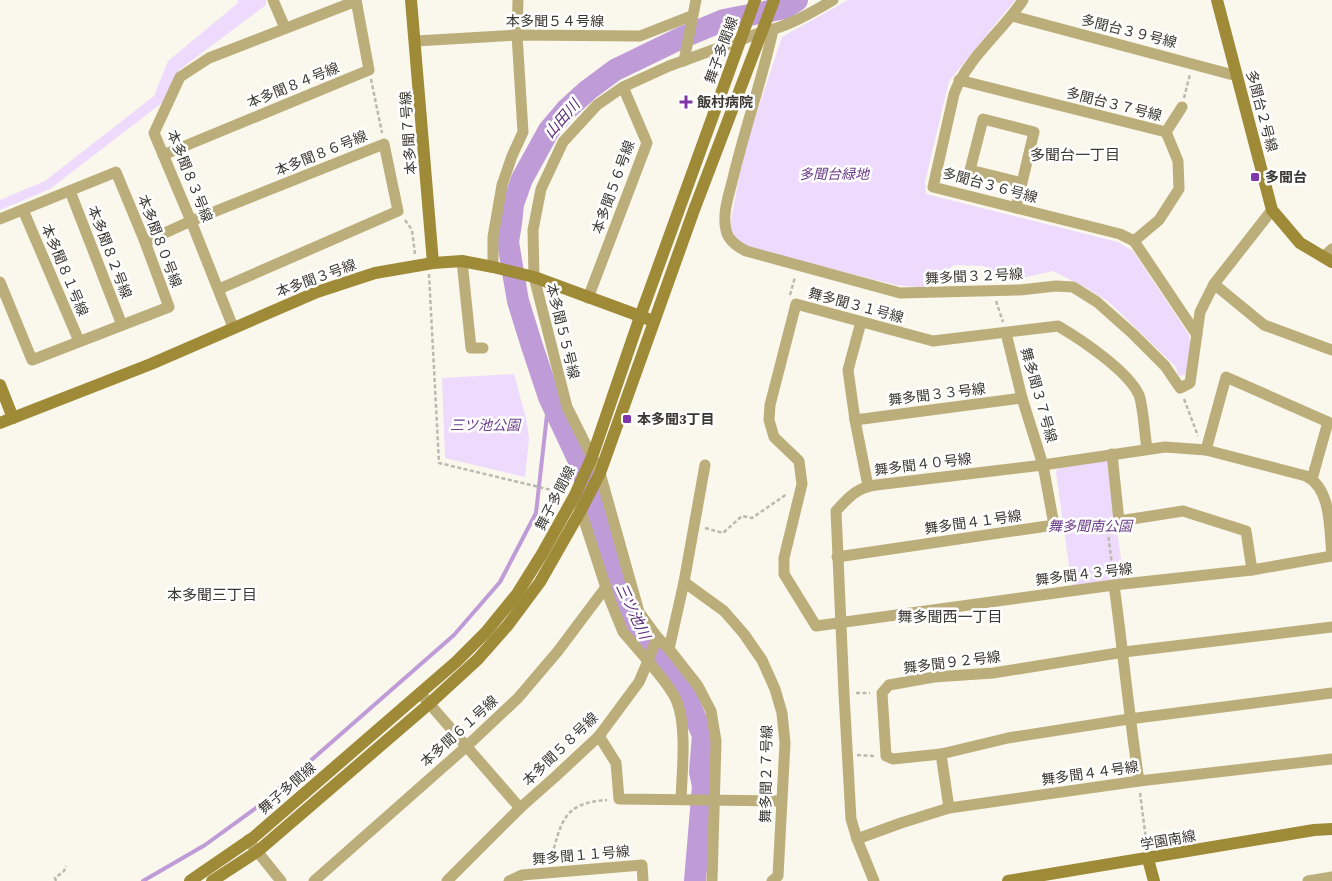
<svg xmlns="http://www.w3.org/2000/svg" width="1332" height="881" font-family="'Source Serif 4','Noto Sans JP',serif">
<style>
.green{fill:#eedafd}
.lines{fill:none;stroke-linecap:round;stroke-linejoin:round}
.stream{stroke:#bf9bd8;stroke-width:4}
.river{stroke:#bf9bd8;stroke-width:22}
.path{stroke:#bbb9b0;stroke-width:2.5;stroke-dasharray:4 2.5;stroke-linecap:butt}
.street{stroke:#bcae7b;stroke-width:11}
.secondary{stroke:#9f8a37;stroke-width:12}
.poi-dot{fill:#7f36a8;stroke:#fff;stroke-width:2}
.labels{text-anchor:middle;stroke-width:5;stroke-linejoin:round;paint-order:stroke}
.street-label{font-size:14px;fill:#393834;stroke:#fff}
.poi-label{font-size:14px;font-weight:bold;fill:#393834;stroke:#fff;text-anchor:start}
.park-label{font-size:14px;font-style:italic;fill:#6c3e89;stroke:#fff}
.water-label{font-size:15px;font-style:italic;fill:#5c2e77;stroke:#fff}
.neighbourhood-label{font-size:15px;fill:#393834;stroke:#fff}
</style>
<rect width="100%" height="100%" fill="#faf7ec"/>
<g class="green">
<polygon points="238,0 266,0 266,5 179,70 163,102 50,189 0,210 0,200 45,181 154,96 168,61 238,3"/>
<polygon points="848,0 1015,0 949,81 925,182 926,194 1118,242 1133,251 1189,335 1191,352 1187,374 1179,376 1175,366 1109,302 1085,287 1053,271 1026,277 1008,277 983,266 954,265 925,288 896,285 749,248 736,239 730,226 744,151 782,37"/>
<polygon points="514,374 526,418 529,439 525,477 445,458 442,378"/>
<polygon points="1107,460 1124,580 1072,587 1056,472 1060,465"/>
</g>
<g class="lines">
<polyline class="stream" points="143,881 205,845 260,805 454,635 500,582 536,513 549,397"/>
<polyline class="river" points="695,881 703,786 700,772 703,735 679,681 643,638 617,577 579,461 549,397 532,346 518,301 512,266 508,242 511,223 513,204 522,179 549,130 566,110 588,90 615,70 681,38 724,20 785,8 797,0"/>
<g class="path">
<polyline points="371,79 382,133"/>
<polyline points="1184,98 1190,74"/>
<polyline points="405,220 412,230 415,254"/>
<polyline points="429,274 439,463 564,493"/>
<polyline points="790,295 795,277"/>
<polyline points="996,301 1003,322"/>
<polyline points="1184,399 1198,436"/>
<polyline points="1107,524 1113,574"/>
<polyline points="705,528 723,533 742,516 752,518 787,494"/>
<polyline points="856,693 870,693"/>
<polyline points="857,755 874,756"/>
<polyline points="1140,793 1147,847"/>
<path d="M550 861C562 823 561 803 607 800"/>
<polyline points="56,881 55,878 64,871 66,866"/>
</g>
<g class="street">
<polyline points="273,0 285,28"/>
<path d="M1023 0C1002 32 967 58 954 94L933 187 1120 234 1134 241 1197 335"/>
<polyline points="1012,16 1237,76"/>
<path d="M773 30C762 80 745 128 733 178 729 195 722 213 726 230 728 241 738 247 746 251L900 293 1020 290 1056 286 1073 287 1097 302 1133 334 1165 366 1180 388 1190 383 1200 312 1214 284 1272 210"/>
<polyline points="416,41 517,35 640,36 691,16"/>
<polyline points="684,61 696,0"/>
<polyline points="959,80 1166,132 1178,161 1179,189 1159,220 1134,241"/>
<polyline points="1166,132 1182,107"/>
<polyline points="163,155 369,70 356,0"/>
<polyline points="70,191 122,325"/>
<polyline points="1016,208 1034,132 983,119 970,170 1022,183"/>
<polyline points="23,210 79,341"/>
<polyline points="0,219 116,172 145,242 169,307 32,360 0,282"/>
<polyline points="145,242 191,221 384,144 398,211 219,289"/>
<polyline points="1323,257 1332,249"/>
<polyline points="462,261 471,348 483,348"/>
<polyline points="493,267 493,237 502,185 512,156 523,132 517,35 518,0"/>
<polyline points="1214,284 1264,325 1332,350"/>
<polyline points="588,298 647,143 623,87"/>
<polyline points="861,322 848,370 855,420 868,486"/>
<polyline points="233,327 191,221 154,133 180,77 209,58 356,1"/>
<polyline points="855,420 1022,398"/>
<path d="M1147 449C1145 437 1143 405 1139 395 1128 371 1082 340 1058 326L933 341 796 304 770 405 769 420 774 437 799 461 802 484 784 558V574L816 626 1114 585 1252 570 1332 556"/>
<polyline points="1206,450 1226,377 1328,422 1312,479"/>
<polyline points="1112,454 1119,521 1183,511 1246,531 1252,570"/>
<polyline points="705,465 684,582 669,649 698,686 711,711 716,741 712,881"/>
<polyline points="837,557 1054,525 1043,465 1022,398 1006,333"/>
<polyline points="684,582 724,611 744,634 762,660 775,689 782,713 785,743 778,876 772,881"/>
<path d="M1114 585C1123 650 1129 716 1139 781"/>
<polyline points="1332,627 1124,652 993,673 934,677 889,685 882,693 886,756 893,759 941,754 1008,738 1129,719 1332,693"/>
<path d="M657 637 648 661C658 674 671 687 677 702 687 727 682 772 681 799"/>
<path d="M669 649 657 637 639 612 600 473 567 407 534 277 533 230 541 189 563 142 597 105 623 87 669 66 762 32C787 27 811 13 833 0"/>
<polyline points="420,693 520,808"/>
<polyline points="599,736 616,763 619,799 781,801"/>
<polyline points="941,754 949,808"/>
<polyline points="857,839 901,823 949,808 1139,781 1332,759"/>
<polyline points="248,840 281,881"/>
<polyline points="314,881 467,746 518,698 558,651 606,587"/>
<polyline points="447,881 520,808 555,777 599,736 639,682 648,661 623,632 610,600 579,505"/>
<polyline points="509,881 522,875 642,865 643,881"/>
<path d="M874 881 857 839 851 819 844 694 836 511C849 497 856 488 876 485L1043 465 1165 447 1206 450 1306 476C1332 489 1329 529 1332 555"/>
<polyline points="1308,881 1332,877"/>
</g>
<g class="secondary">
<polyline points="411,0 433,263"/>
<polyline points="1217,0 1272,210 1300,243 1332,262"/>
<polyline points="0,385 13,418"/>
<polyline points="0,423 151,364 317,292 375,273 433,263 462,261 493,267 534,277 648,319"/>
<polyline points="1148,859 1154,881"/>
<polyline points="190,881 254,837 456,662 486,632 517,594 542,554 575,495 592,457 640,317 755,0"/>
<polyline points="212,881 258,851 429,704 478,659 508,625 540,582 581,510 600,473 694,210 774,0"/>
<polyline points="1008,881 1314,830 1332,829"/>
</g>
</g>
<g class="poi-dot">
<path d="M683.5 94.5h5v5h5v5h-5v5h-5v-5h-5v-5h5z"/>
<rect x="1250" y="172" width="10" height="10" rx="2.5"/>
<rect x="622" y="414" width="10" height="10" rx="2.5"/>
</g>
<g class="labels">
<g class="street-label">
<text x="555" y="26">本多聞５４号線</text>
<text transform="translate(1129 31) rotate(14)" y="5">多聞台３９号線</text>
<text transform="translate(721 50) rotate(-70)" y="5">舞子多聞線</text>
<text transform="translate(293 85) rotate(-22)" y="5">本多聞８４号線</text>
<text transform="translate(1114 104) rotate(14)" y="5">多聞台３７号線</text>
<text transform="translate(1262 111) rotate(75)" y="5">多聞台２号線</text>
<text transform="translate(408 133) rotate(-94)" y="5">本多聞７号線</text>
<text transform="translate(321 153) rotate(-22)" y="5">本多聞８６号線</text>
<text transform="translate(190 176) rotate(68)" y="5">本多聞８３号線</text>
<text transform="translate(990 185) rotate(15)" y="5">多聞台３６号線</text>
<text transform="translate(613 187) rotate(-70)" y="5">本多聞５６号線</text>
<text transform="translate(160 241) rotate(69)" y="5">本多聞８０号線</text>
<text transform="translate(110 252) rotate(69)" y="5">本多聞８２号線</text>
<text transform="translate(65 270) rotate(67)" y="5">本多聞８１号線</text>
<text transform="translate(974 276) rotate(-3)" y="5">舞多聞３２号線</text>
<text transform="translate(316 278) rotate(-20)" y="5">本多聞３号線</text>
<text transform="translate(856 305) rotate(15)" y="5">舞多聞３１号線</text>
<text transform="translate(563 331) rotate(76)" y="5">本多聞５５号線</text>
<text transform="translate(937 394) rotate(-7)" y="5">舞多聞３３号線</text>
<text transform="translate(1039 395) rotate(74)" y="5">舞多聞３７号線</text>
<text transform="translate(923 464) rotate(-7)" y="5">舞多聞４０号線</text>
<text transform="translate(555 498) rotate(-63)" y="5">舞子多聞線</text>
<text transform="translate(973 522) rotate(-8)" y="5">舞多聞４１号線</text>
<text transform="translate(1084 574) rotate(-7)" y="5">舞多聞４３号線</text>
<text transform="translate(952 662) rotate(-7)" y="5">舞多聞９２号線</text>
<text transform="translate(459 731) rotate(-42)" y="5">本多聞６１号線</text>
<text transform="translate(560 749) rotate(-44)" y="5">本多聞５８号線</text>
<text transform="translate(1090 773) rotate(-8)" y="5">舞多聞４４号線</text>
<text transform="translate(766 774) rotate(-89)" y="5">舞多聞２７号線</text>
<text transform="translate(287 788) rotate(-41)" y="5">舞子多聞線</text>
<text transform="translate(1168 840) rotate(-10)" y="5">学園南線</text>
<text transform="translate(581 855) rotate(-5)" y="5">舞多聞１１号線</text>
</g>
<g class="poi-label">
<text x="697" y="107">飯村病院</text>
<text x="1265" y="182">多聞台</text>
<text x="637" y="424">本多聞3丁目</text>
</g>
<g class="park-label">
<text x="834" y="179">多聞台緑地</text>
<text x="485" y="430">三ツ池公園</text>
<text x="1090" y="531">舞多聞南公園</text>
</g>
<g class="water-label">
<text transform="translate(562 119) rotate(-49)" y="5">山田川</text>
<text transform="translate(633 611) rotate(65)" y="5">三ツ池川</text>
</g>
<g class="neighbourhood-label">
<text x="1075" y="160">多聞台一丁目</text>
<text x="212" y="600">本多聞三丁目</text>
<text x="950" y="622">舞多聞西一丁目</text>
</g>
</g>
</svg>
